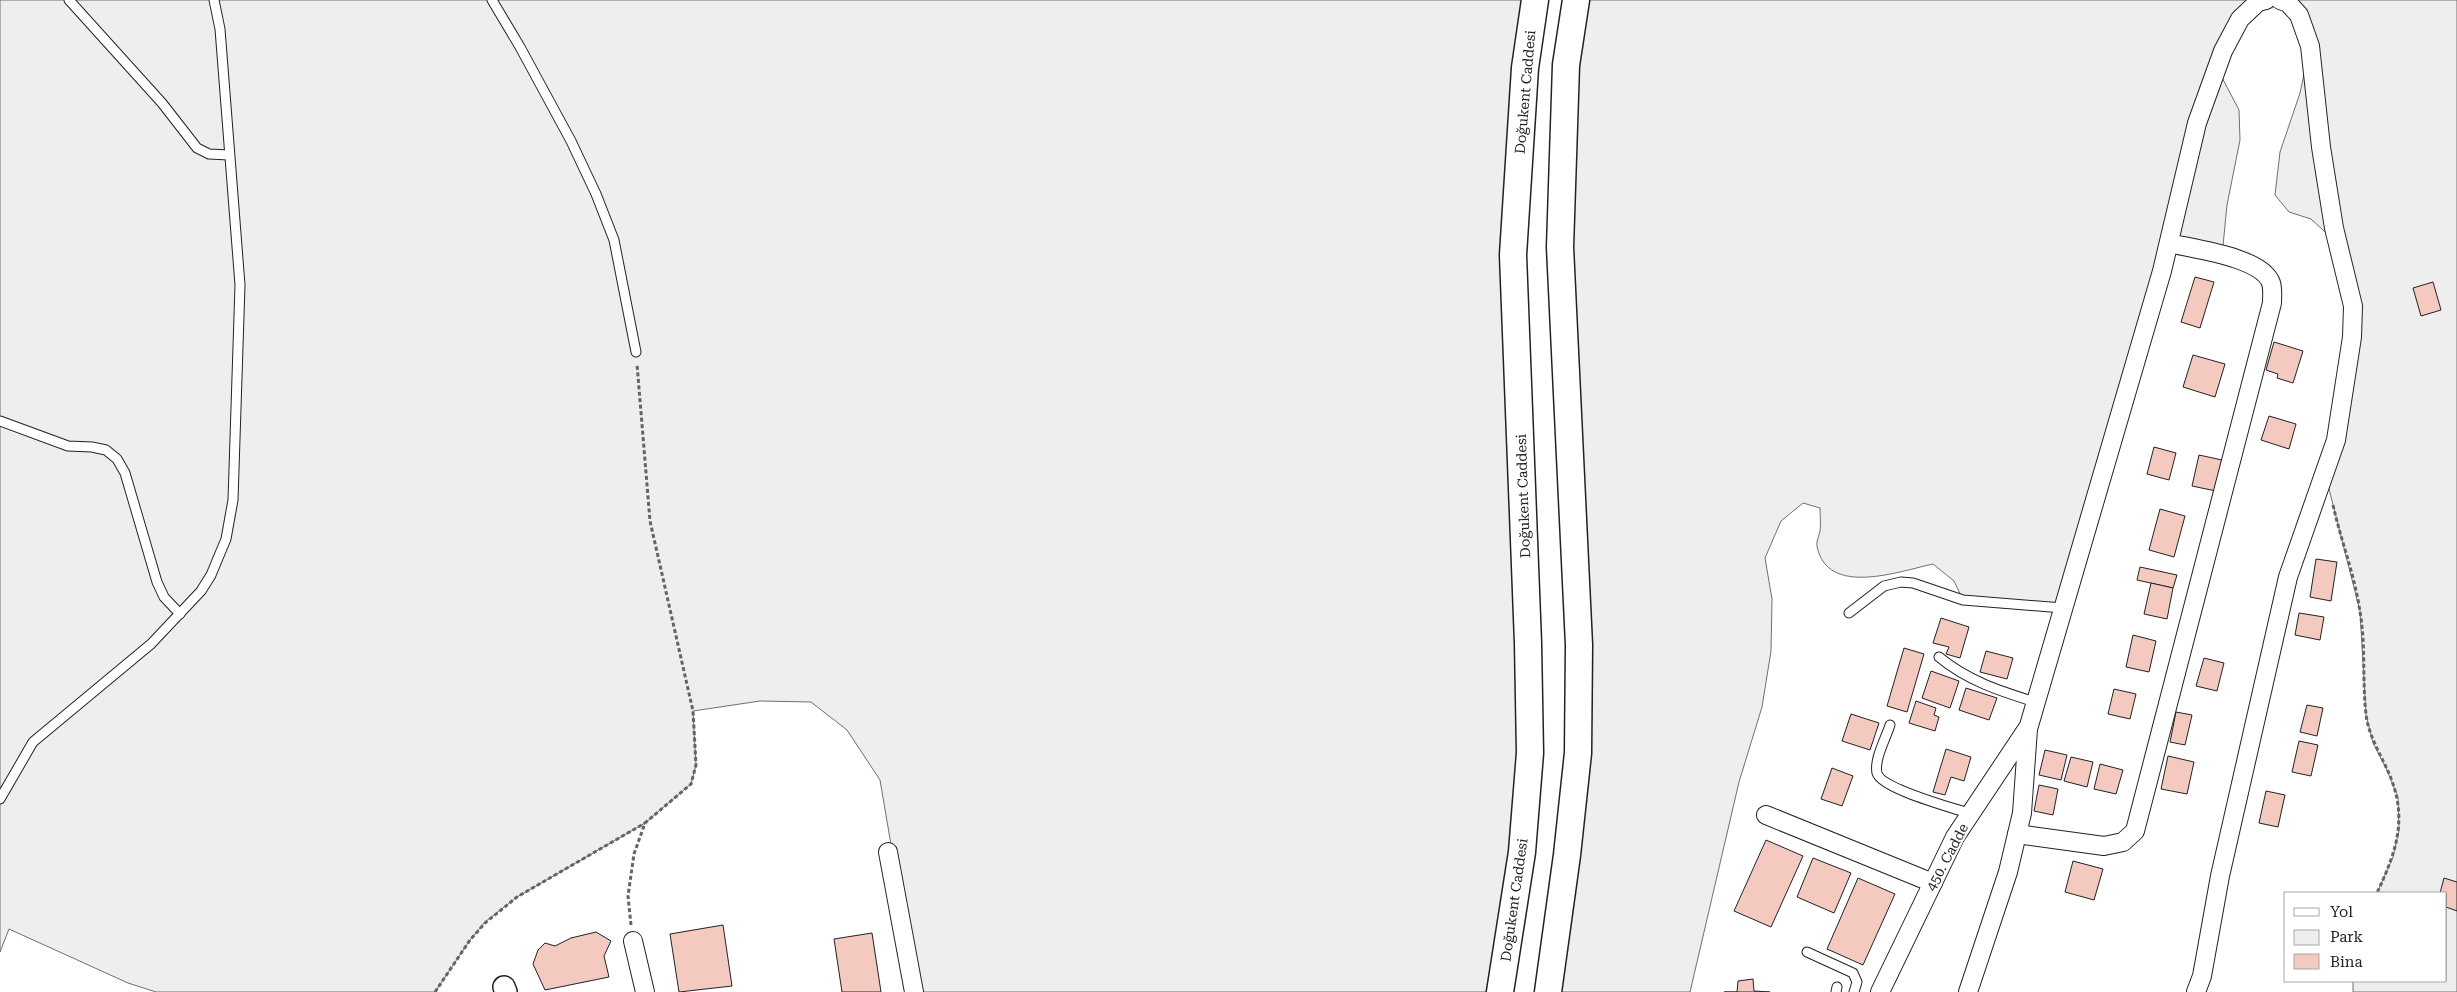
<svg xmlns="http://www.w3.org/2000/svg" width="2457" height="992" font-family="'Roboto Serif',serif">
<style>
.green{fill:#eee;stroke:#6f6f6f}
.building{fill:#f3c9c0;stroke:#222}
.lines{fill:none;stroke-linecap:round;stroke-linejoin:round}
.service-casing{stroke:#222;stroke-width:11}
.minor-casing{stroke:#222;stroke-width:20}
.tertiary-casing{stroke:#222;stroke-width:24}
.primary-casing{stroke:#222;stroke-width:29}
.path{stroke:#646464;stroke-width:3;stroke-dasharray:4 2.5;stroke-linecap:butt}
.service{stroke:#fff;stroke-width:9}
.minor{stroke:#fff;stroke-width:18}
.tertiary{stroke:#fff;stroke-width:21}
.primary{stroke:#fff;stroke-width:26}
.labels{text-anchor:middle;stroke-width:4;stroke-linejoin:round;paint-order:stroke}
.street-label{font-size:14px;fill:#222;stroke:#fff}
</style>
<rect width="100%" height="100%" fill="#fff"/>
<g class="green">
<polygon points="0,0 1535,0 1513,255 1528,643 1500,992 916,992 880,780 847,730 811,702 760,701 693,711 696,765 691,784 645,823 517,897 485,922 470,940 435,992 156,992 128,983 9,929 0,952"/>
<path d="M1576 0H2266L2257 2 2217 68 2239 110 2240 140 2227 205 2222 256 2169 243 2063 608 1963 600 1954 581 1933 564C1900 571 1827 598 1817 546 1816 542 1819 536 1820 531 1821 524 1820 515 1820 508L1803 503 1781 521 1765 558 1772 599 1771 651 1762 707 1739 782 1690 992H1548L1578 753 1560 247Z"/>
<polygon points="2280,0 2457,0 2457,992 2353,992 2353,981 2446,981 2446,893 2377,893 2393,857 2399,830 2398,797 2386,768 2373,743 2366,715 2360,611 2329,489 2328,462 2352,337 2338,244 2311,219 2289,212 2275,195 2280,152 2300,93 2310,46"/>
</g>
<g class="building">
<polygon points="2195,277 2214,282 2200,328 2181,322"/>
<polygon points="2433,282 2441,310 2421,316 2413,288"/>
<polygon points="2274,342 2303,351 2293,383 2277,378 2278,374 2266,370"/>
<polygon points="2193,355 2225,364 2215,397 2183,387"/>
<polygon points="2269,416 2296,424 2289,449 2261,440"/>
<polygon points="2154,447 2176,453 2169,480 2147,474"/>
<polygon points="2199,455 2222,460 2216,491 2192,486"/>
<polygon points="2160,509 2185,516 2174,557 2149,550"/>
<polygon points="2316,559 2337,562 2331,601 2310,597"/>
<polygon points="2140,567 2177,575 2173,588 2137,580"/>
<polygon points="2151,583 2173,588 2167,619 2144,614"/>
<polygon points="2299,613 2324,617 2320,640 2295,635"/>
<polygon points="1941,618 1969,627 1960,658 1946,654 1949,647 1933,643"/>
<polygon points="2133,635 2156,641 2149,672 2126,667"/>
<polygon points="1904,648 1924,654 1907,712 1887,706"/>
<polygon points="1986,651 2013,658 2007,679 1980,672"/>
<polygon points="2204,658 2224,663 2217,691 2196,686"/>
<polygon points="1931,671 1959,681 1950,708 1922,698"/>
<polygon points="1966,688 1997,698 1989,720 1959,710"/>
<polygon points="2114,689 2136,694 2130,719 2108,714"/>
<polygon points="1916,701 1936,708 1934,715 1939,717 1935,731 1909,723"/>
<polygon points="2307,705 2323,708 2317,736 2300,732"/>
<polygon points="2176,712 2192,715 2185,745 2170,742"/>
<polygon points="1851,714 1879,723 1870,750 1842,741"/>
<polygon points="2299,741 2318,745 2311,776 2292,772"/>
<polygon points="1946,749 1971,757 1964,781 1951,777 1945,795 1933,792"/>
<polygon points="2045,750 2067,755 2061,780 2039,775"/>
<polygon points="2168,756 2194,762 2187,794 2161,789"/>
<polygon points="2071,757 2093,762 2087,787 2064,781"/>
<polygon points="2100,764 2123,770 2116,794 2094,789"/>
<polygon points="1832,768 1853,776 1842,806 1821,799"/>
<polygon points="2039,785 2058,789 2053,815 2034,811"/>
<polygon points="2266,791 2285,795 2278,827 2259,823"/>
<polygon points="1766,840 1803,856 1771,927 1734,911"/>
<polygon points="1813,858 1851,873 1834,913 1797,897"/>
<polygon points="2073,861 2103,869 2094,900 2065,892"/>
<polygon points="1858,878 1895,894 1863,965 1827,949"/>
<polygon points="2444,878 2457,882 2457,911 2446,907 2446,893 2440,893"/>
<polygon points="723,925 732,986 679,992 670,934"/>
<polygon points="596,932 611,941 604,956 609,977 545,990 533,964 538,950 545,943 555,946 571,938"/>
<polygon points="872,933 881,992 842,992 834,939"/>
<polygon points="1753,979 1754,991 1770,992 1724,992 1737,992 1738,981"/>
</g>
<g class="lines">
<defs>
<g id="service">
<polyline points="69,0 162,103 197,148 209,154 229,155"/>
<polyline points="492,0 520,47 571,141 596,194 614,240 636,352"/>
<polyline points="0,421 68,446 92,447 106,450 117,459 125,473 157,582 164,597 180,614"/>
<polyline points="1849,613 1884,586 1901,582 1913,583 1963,600 2063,608"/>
<path d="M1939 657C1968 681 2000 691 2035 702"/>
<path d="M1890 725C1886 738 1874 759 1877 773 1881 789 1954 808 1971 814"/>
<polyline points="0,799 33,742 151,644 201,591 211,575 226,539 233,500 240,285 220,29 214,0"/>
<polyline points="1807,952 1853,973 1857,982 1854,992"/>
<polyline points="1836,992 1837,987"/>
</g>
<g id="minor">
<polyline points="1766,815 1933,883"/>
<path d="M2017 834 2104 846 2123 842 2135 831 2272 303C2272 297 2273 289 2271 283 2262 257 2193 249 2169 243"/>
<polyline points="888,852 914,992"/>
<polyline points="633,941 645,992"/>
<polyline points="1880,992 1955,837 2027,729"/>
<polyline points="1968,992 2008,872 2022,813 2028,729 2162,271 2197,123 2223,51 2240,19 2258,2 2266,0"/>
<polyline points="2196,992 2202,976 2220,876 2288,577 2336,440 2352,337 2353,306 2334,228 2321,147 2310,46 2299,15 2288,3 2280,0"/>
</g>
<polyline id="tertiary" points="504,987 506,992"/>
<g id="primary">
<polyline points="1500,992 1522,852 1530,753 1528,643 1513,255 1525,68 1535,0"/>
<polyline points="1548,992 1567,855 1578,753 1579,645 1560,247 1566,65 1576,0"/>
</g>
</defs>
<use href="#service" class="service-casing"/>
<use href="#minor" class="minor-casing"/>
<use href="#tertiary" class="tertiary-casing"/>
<use href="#primary" class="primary-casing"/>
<g class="path">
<path d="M2333 505C2341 541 2355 576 2360 612 2366 646 2362 680 2366 714 2368 733 2378 750 2386 767 2409 814 2398 848 2377 893"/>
<polyline points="631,925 628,896 634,854 645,823 691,784 696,765 693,711 650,521 637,364"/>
<polyline points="435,992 470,940 485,923 517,897 645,823"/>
</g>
<use href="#service" class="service"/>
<use href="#minor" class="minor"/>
<use href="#tertiary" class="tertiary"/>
<use href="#primary" class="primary"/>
</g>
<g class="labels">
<g class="street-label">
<text transform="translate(1525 92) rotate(-85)" y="5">Doğukent Caddesi</text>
<text transform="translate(1523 496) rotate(-92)" y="5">Doğukent Caddesi</text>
<text transform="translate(1947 857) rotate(-62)" y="5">450. Cadde</text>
<text transform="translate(1514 900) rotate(-82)" y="5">Doğukent Caddesi</text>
</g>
</g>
<rect x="2284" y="892" width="162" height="90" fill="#ffffff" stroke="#a7a7a7"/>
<rect x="2294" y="908" width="25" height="8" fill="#ffffff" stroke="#a7a7a7"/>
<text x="2330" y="917" font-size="15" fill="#222222">Yol</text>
<rect x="2294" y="930" width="25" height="15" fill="#eeeeee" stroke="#a7a7a7"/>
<text x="2330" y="942" font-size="15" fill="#222222">Park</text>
<rect x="2294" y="954" width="25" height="15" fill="#f3c9c0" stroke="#a7a7a7"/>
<text x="2330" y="967" font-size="15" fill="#222222">Bina</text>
</svg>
